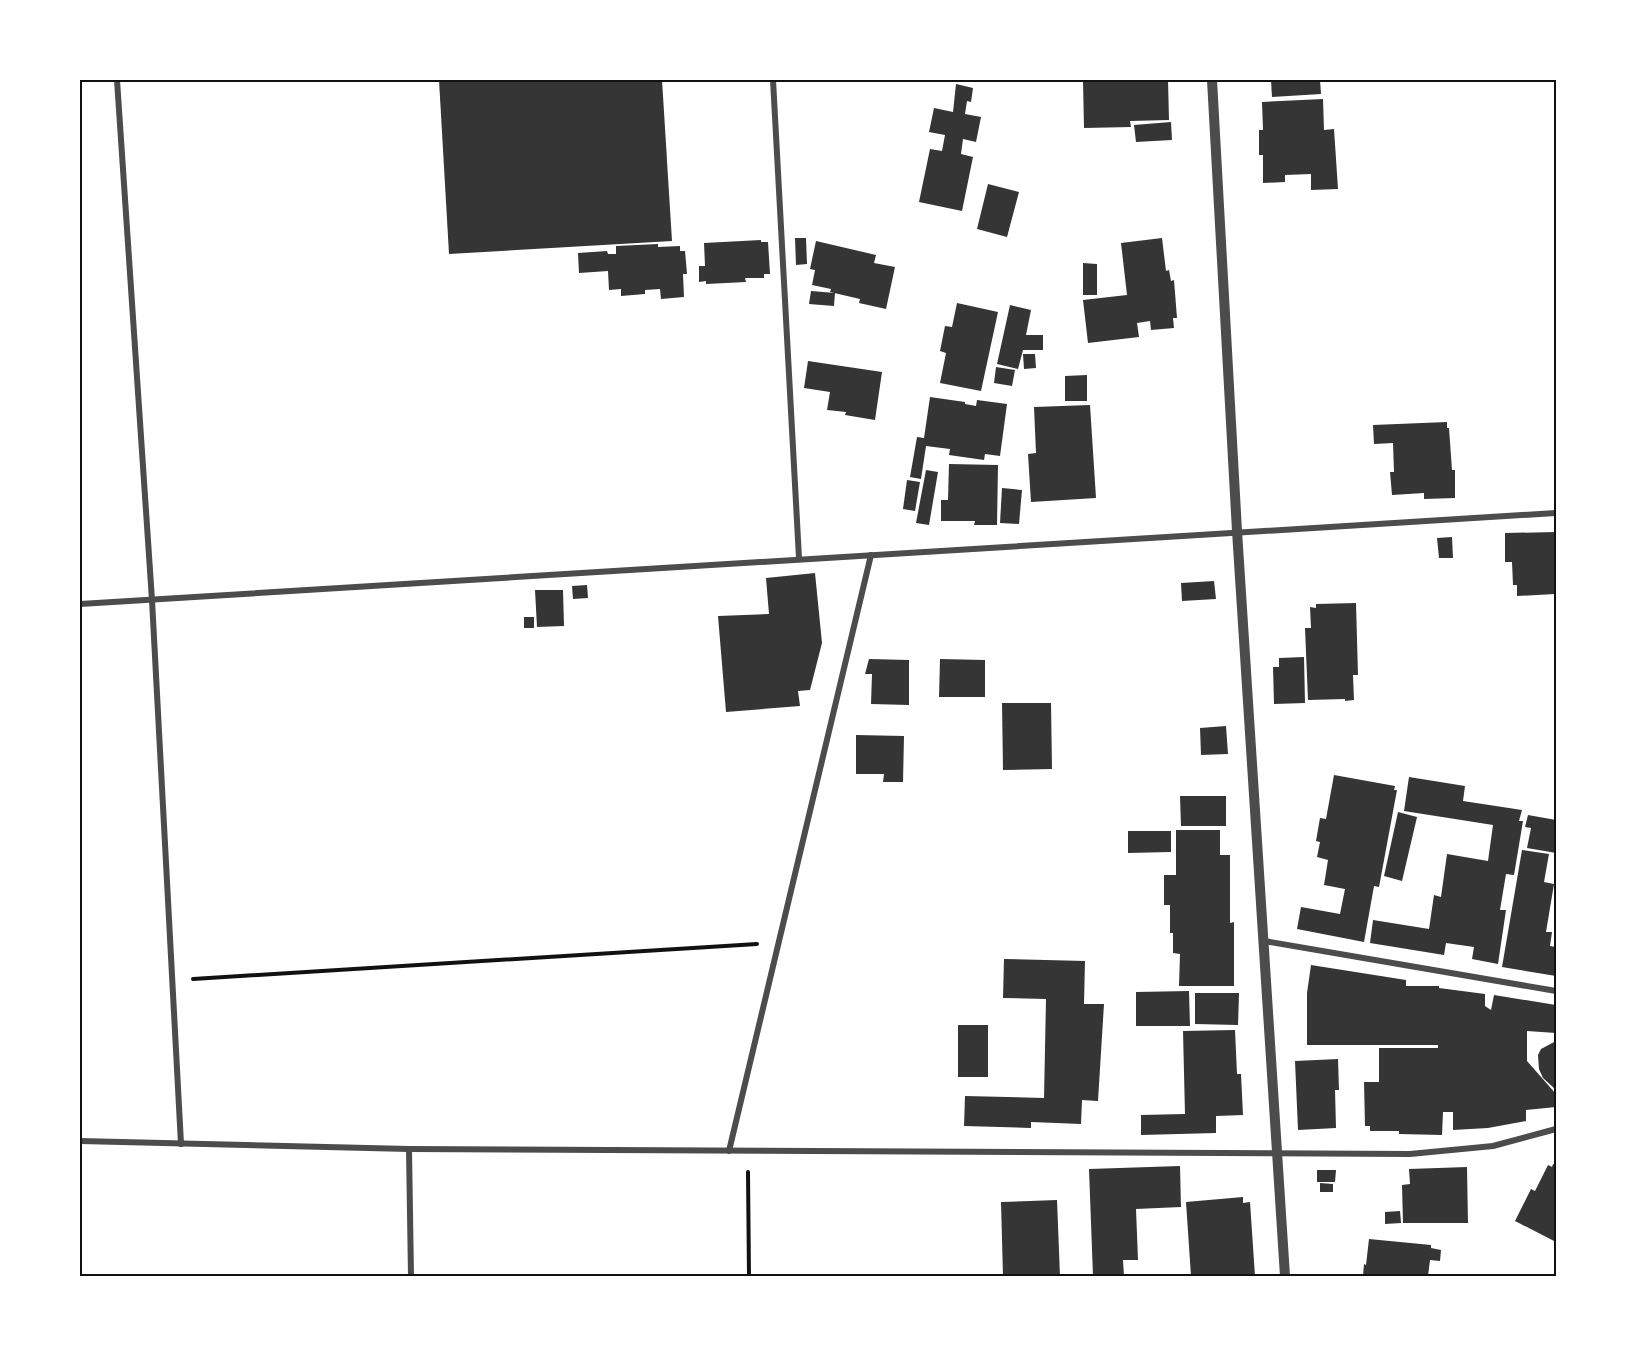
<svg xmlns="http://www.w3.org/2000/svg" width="1636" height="1356" font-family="'Nunito Sans',sans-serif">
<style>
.building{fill:#353535}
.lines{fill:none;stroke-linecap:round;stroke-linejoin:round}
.path{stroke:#111;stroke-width:4}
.minor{stroke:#4c4c4c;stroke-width:6}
.tertiary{stroke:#4c4c4c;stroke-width:10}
.neatline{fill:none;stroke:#111;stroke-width:2}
</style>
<rect width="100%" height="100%" fill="#fff"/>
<g class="building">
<polygon points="439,80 662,80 672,241 449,254"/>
<polygon points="1083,80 1168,80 1169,120 1130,121 1131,127 1084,128"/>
<polygon points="1271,80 1320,80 1321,94 1272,97"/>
<polygon points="956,84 973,88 971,102 967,101 965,114 981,117 976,142 963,139 961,154 973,157 962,211 919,202 930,149 942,151 945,135 929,132 934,108 953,112"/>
<polygon points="1323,99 1324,130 1334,129 1338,189 1311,190 1311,174 1285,175 1285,182 1263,183 1263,155 1259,155 1259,130 1263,130 1262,102"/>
<polygon points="1171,122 1172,140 1136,142 1134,125"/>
<polygon points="988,184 1019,192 1007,237 977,229"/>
<polygon points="795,238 806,238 807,264 796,265"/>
<polygon points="1162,238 1166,271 1169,270 1171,281 1174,280 1177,318 1173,318 1174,328 1151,330 1150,321 1137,323 1139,337 1088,343 1083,300 1127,295 1121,243"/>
<polygon points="761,240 761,242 768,242 770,274 764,274 764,278 745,278 746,282 706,284 706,281 699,282 699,266 705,266 704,243"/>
<polygon points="816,241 876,255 874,263 895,267 886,309 859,303 860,299 830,292 831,289 812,285 815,270 810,269"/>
<polygon points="658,244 658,247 680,246 680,251 685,251 687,274 683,274 684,297 661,299 660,289 645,290 645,294 621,296 621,289 609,290 608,271 579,273 578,253 607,251 608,254 616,254 616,246"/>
<polygon points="1083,263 1097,264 1097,295 1083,295"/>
<polygon points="811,291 835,293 834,306 809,304"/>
<polygon points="957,303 998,312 981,391 940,383 946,353 940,351 945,326 952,327"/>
<polygon points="1010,305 1031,310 1026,335 1043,335 1043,350 1023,350 1018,369 997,364"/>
<polygon points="1023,354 1035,354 1036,368 1024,369"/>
<polygon points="808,361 882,372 875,420 845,415 846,412 827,410 830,392 804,388"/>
<polygon points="996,367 1015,370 1012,386 994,383"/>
<polygon points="1087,375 1087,401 1065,401 1065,376"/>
<polygon points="930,397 965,402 965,404 976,406 977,400 1007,404 1000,456 985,454 984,460 949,455 950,449 926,446 921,479 910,477 917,437 924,438"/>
<polygon points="1090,405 1096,498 1031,502 1028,454 1036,453 1034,407"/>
<polygon points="1447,422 1447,428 1449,428 1452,470 1455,470 1455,498 1424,499 1424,493 1392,495 1390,472 1394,472 1393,443 1374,444 1373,425"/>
<polygon points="949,464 998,465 997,525 974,525 975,521 941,521 941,500 948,500"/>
<polygon points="926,470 938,472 929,525 916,523"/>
<polygon points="907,480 920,482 915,511 903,509"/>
<polygon points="1002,488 1022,490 1019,524 1000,523"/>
<polygon points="1556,532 1556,584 1554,585 1555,594 1517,596 1517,585 1513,585 1512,562 1505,562 1505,533"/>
<polygon points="1452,537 1453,558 1439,558 1437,538"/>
<polygon points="815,573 822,643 810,690 798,691 800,706 726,712 718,616 769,614 766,578"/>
<polygon points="1214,581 1216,599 1182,601 1181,583"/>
<polygon points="587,585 588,598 573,599 572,586"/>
<polygon points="535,590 563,590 564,626 537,627"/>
<polygon points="1356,603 1358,675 1353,675 1354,700 1345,701 1345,699 1308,700 1305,628 1311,628 1310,607 1316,608 1316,604"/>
<rect x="524" y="617" width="10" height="11"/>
<polygon points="1304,657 1305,703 1274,704 1273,667 1279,667 1279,658"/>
<polygon points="869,659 909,660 909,705 871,704 872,674 865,674"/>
<polygon points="940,659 985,660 985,697 939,697"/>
<polygon points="1002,703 1051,703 1052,769 1003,770"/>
<polygon points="1226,726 1228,754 1201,755 1200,728"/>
<polygon points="856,735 904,736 903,782 883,782 884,774 856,774"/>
<polygon points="1334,775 1395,786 1394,790 1397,790 1379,887 1374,886 1364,942 1297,929 1301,907 1340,914 1345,889 1324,885 1328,860 1317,857 1320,842 1316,841 1320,818 1326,819"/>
<polygon points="1409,777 1465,786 1463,801 1522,810 1519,821 1523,821 1514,875 1506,874 1500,910 1506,910 1498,964 1472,959 1474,947 1446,943 1444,955 1370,943 1373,920 1429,929 1434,895 1441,897 1447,854 1488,861 1493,825 1404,811"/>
<polygon points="1180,796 1226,796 1226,826 1181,826"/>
<polygon points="1398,812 1417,817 1402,881 1384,876"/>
<polygon points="1528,815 1556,820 1556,853 1527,848 1531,828 1525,827"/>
<polygon points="1176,830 1220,830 1220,855 1230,855 1230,923 1234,922 1234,986 1179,986 1180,954 1173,953 1173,933 1170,933 1170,905 1164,905 1164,875 1176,875"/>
<polygon points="1128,831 1171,831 1171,852 1128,853"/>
<polygon points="1522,850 1549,854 1544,882 1554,884 1546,932 1552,932 1550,946 1556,947 1556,976 1502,967"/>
<polygon points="1004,959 1085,961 1084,1004 1104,1004 1098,1101 1082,1100 1081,1124 1031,1122 1031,1128 964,1126 965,1096 1044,1098 1046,999 1003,998"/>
<polygon points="1311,965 1406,980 1406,986 1439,986 1439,988 1485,994 1485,1006 1491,1010 1494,995 1556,1005 1556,1033 1527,1031 1527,1061 1556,1094 1556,1107 1526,1110 1526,1121 1488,1128 1453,1130 1453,1112 1443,1112 1442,1135 1399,1134 1399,1131 1370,1131 1370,1126 1365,1126 1364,1082 1379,1082 1379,1048 1438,1048 1438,1045 1307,1045 1307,993"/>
<polygon points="1189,991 1190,1026 1136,1026 1136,992"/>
<polygon points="1195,993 1239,993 1238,1025 1195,1024"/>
<rect x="958" y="1025" width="30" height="52"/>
<polygon points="1235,1030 1237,1074 1241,1074 1243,1115 1216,1116 1216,1133 1141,1135 1141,1115 1185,1114 1183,1031"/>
<polygon points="1556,1041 1556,1090 1543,1078 1539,1069 1538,1055 1541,1049"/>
<polygon points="1338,1059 1339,1090 1335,1090 1336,1128 1298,1130 1295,1061"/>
<polygon points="1553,1164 1556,1165 1556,1242 1515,1221 1531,1189 1535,1191 1548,1165 1552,1167"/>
<polygon points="1180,1166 1181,1207 1136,1209 1138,1260 1123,1260 1124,1276 1093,1276 1089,1169"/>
<polygon points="1467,1167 1468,1223 1403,1223 1402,1185 1410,1184 1409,1169"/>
<polygon points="1317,1170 1336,1170 1335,1182 1317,1182"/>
<polygon points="1320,1183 1333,1184 1333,1192 1320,1192"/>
<polygon points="1243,1197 1243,1203 1250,1202 1255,1276 1191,1276 1186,1202"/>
<polygon points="1057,1200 1060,1276 1003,1276 1001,1202"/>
<polygon points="1400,1211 1401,1223 1385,1224 1385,1212"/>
<polygon points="1369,1239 1431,1245 1431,1248 1441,1250 1440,1261 1430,1260 1428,1276 1363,1276 1364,1264 1366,1265"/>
</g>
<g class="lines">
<g class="path">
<polyline points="193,979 757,944"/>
<polyline points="748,1172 749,1276"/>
</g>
<g class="minor">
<polyline points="117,80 152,600 181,1144"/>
<polyline points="773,80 799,558"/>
<polyline points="80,604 1556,513"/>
<polyline points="1264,941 1556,991"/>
<polyline points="80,1141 409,1149 1410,1154 1493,1146 1556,1129"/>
<polyline points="409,1149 411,1276"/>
<polyline points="729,1151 871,555"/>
</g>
<polyline class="tertiary" points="1212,80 1237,531 1285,1276"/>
</g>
<rect width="1636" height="1356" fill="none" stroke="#ffffff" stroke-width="162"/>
<rect x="81" y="81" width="1474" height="1194" class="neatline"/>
</svg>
